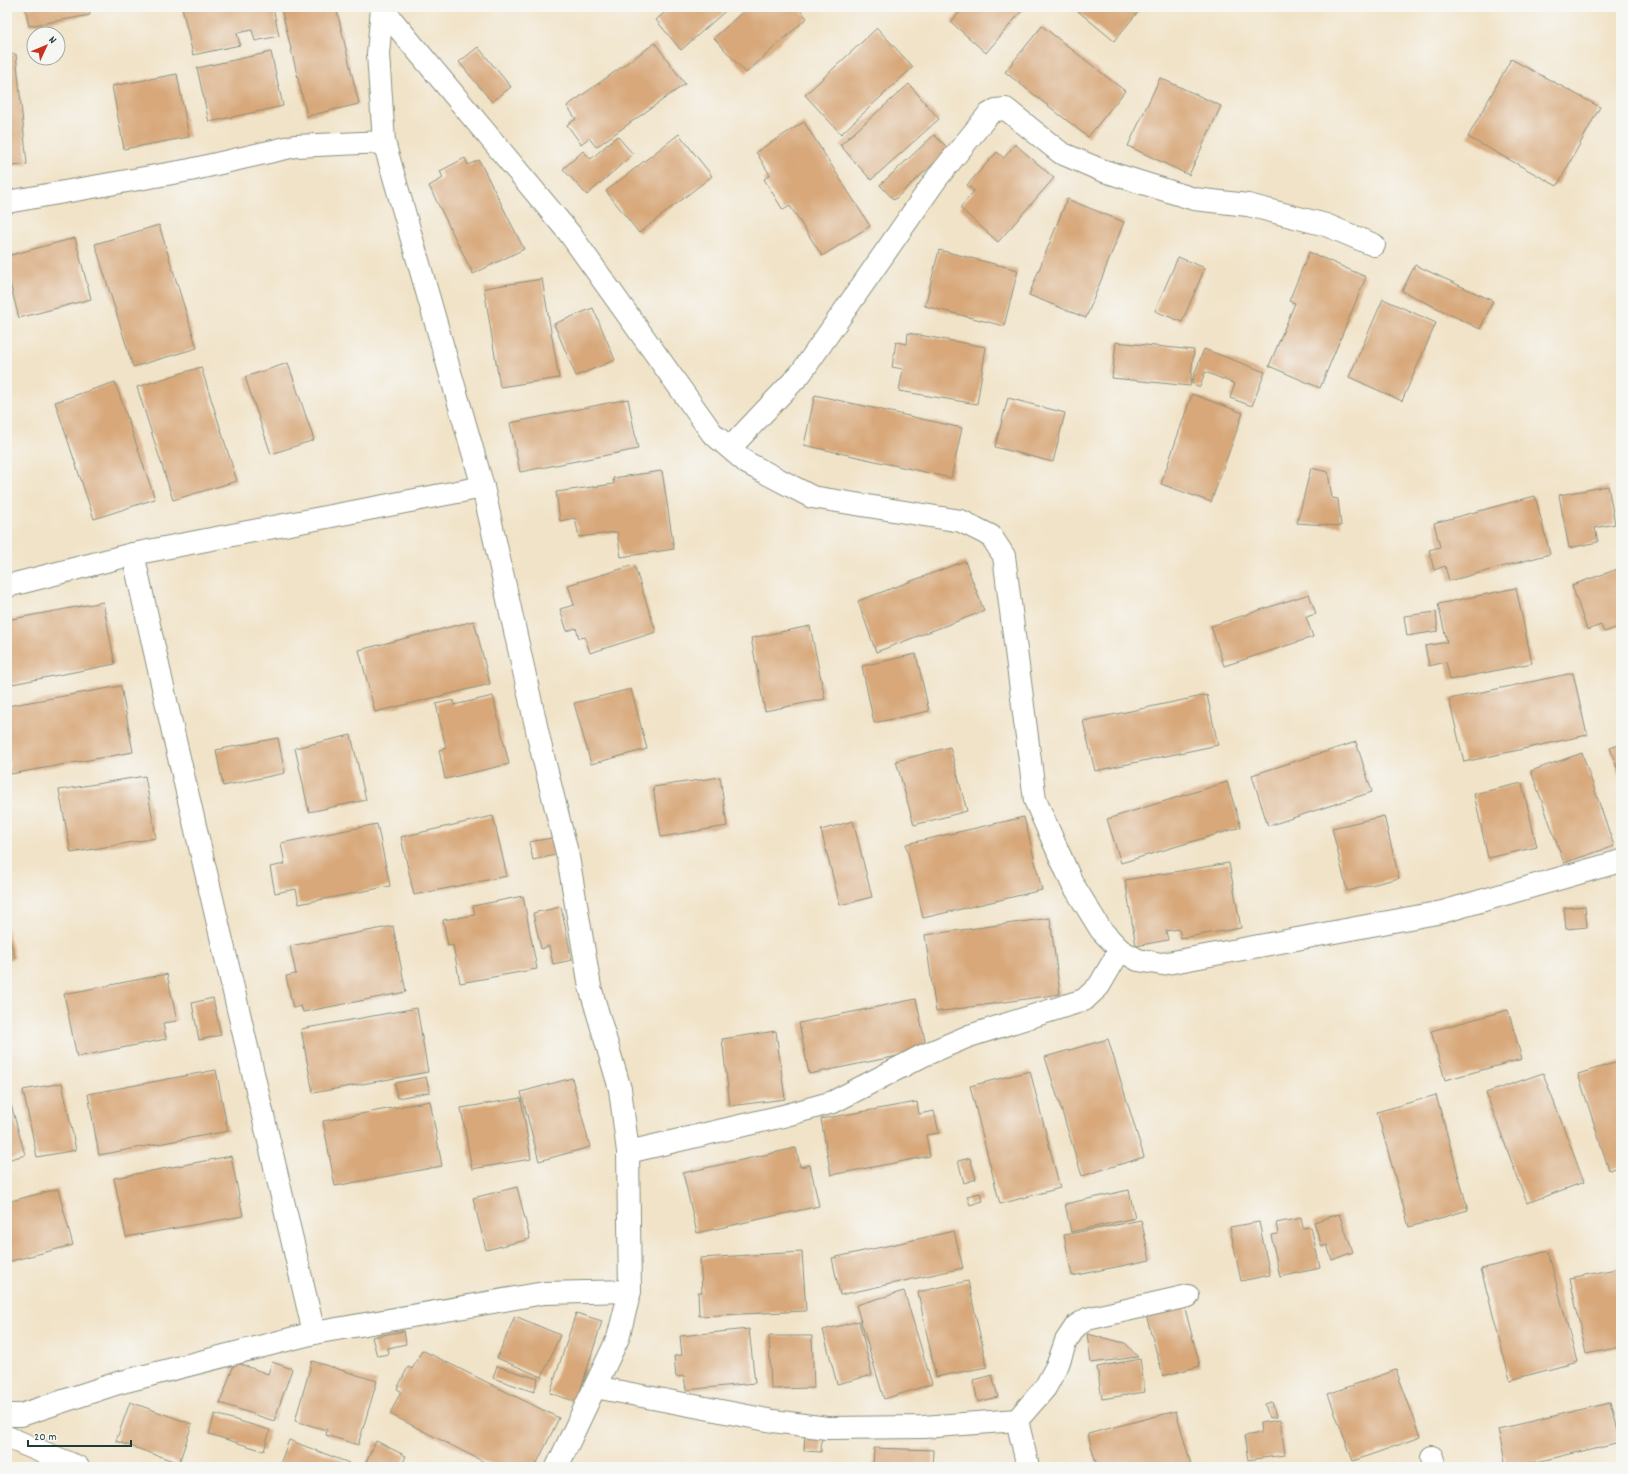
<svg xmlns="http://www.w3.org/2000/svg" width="1628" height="1474" font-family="Dekko,sans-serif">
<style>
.building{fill:#d8a87a}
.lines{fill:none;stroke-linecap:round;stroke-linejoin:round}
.street-casing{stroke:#88907e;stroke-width:24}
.street{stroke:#fff;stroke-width:22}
</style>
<rect width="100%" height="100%" fill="#f6f6f2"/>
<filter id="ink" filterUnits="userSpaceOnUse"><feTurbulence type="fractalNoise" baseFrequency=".025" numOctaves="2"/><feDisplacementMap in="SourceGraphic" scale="8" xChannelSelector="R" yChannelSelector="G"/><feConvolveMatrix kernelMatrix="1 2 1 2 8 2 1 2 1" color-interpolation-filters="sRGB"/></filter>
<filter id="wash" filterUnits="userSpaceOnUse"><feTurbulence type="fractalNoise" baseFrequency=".012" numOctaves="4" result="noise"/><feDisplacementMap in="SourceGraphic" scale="16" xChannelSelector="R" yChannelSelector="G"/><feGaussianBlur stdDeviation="0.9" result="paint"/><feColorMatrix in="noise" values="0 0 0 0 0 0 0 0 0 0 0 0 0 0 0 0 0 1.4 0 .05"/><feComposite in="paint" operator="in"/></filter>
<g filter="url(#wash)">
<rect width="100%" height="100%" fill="#f1e3c8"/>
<g id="blocks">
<g class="building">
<polygon points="25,7 89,7 90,15 29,26"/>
<polygon points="182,7 273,7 279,36 255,41 252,30 237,33 240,45 193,55"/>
<polygon points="281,7 336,7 359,104 307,116"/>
<polygon points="671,7 730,7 681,50 656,20"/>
<polygon points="748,7 797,7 807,18 746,73 714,38"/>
<polygon points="964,7 1025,7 986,53 951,22"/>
<polygon points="1073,7 1142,7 1114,41"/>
<polygon points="1042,26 1125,91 1088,137 1005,72"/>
<polygon points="877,28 913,67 841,134 805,95"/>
<polygon points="655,43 685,84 596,147 589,138 581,144 567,125 576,119 567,106"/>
<polygon points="478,47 511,87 492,102 459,62"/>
<polygon points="271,52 283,106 209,122 197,68"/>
<polygon points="16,54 27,164 7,167 7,55"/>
<polygon points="1511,59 1600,107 1557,186 1468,137"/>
<polygon points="177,74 189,137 124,149 112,86"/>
<polygon points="1160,78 1221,106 1189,175 1128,146"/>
<polygon points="909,84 939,119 871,180 840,145"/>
<polygon points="804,122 870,226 822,256 790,206 783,210 764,179 770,175 756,152"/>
<polygon points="679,134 712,176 639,233 606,191"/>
<polygon points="934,135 949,149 894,200 880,185"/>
<polygon points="617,136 633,154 587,195 563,169 583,151 591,159"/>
<polygon points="1015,144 1054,178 998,242 960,208 974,191 967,185 997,152 1004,158"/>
<polygon points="465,158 468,165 479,160 524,249 473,274 429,186 443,178 440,171"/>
<polygon points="1067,199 1124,222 1086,318 1029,295"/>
<polygon points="159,225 197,348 133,367 95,244"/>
<polygon points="75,238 91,299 19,318 7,272 7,256"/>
<polygon points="939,250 1018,270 1004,326 925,306"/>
<polygon points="1309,252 1366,277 1320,388 1269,366 1295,303 1289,301"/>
<polygon points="1178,257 1205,268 1182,322 1155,311"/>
<polygon points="1415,265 1493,301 1480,329 1402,291"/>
<polygon points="542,279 559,378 500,387 484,288"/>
<polygon points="1383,299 1436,323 1402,401 1349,377"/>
<polygon points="593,308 615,360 576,376 554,324"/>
<polygon points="908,333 986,347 977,404 899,391 903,369 892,367 896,342 907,344"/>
<polygon points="1116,342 1194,350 1190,386 1112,378"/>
<polygon points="1204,349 1265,372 1252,406 1230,398 1235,384 1205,372 1200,387 1191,383"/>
<polygon points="288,363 314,440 271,454 245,377"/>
<polygon points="201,367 237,481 173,500 137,387"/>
<polygon points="115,382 155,499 94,519 55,402"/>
<polygon points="1192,394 1243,413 1211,502 1161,484"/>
<polygon points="815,395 962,428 951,478 804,445"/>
<polygon points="1008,398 1065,413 1053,462 995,447"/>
<polygon points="628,399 638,449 520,472 510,423"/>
<polygon points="1311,468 1328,472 1332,498 1338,499 1341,526 1297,523"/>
<polygon points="662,471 674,549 621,557 617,532 579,537 575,518 560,521 556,492 614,484 613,478"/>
<polygon points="1608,486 1615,524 1595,528 1598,542 1569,548 1559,495"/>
<polygon points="1535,496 1550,554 1449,581 1445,566 1434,570 1429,550 1440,547 1434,523"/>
<polygon points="965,561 984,611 876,652 858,601"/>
<polygon points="634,565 656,632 590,653 585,637 579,638 576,628 567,631 560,609 574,605 568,585"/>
<polygon points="1621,568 1621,626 1604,632 1601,625 1587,630 1572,585"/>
<polygon points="1516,588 1532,663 1450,680 1446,662 1429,666 1425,646 1447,642 1438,604"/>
<polygon points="1309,594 1316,614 1306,617 1313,637 1224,666 1211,626"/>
<polygon points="103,602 115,664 7,685 7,620"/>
<polygon points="1436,612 1438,631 1407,636 1404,616"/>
<polygon points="474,621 490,684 375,712 359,650"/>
<polygon points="810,626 825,699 765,711 751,638"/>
<polygon points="916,654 929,711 874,723 862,666"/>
<polygon points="1573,673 1587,735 1464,762 1449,699"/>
<polygon points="121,686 133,752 11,774 7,753 7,706"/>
<polygon points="631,689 647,749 591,764 574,703"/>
<polygon points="1207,695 1218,745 1095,771 1083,721"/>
<polygon points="493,696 509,764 445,779 439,750 446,748 436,704 453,700 454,705"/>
<polygon points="351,735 366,800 309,812 295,748"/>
<polygon points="278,738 285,773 223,786 216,750"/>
<polygon points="1356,742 1372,792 1268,826 1252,775"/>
<polygon points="1621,744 1621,779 1610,748"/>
<polygon points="950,747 967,811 914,825 896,761"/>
<polygon points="1582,753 1614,846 1564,863 1531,771"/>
<polygon points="145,776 156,838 71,853 59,790"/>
<polygon points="720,777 727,826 661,837 653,787"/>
<polygon points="1227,782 1241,827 1121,863 1107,819"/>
<polygon points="1522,783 1537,847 1488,858 1474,794"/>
<polygon points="493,816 507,876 414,895 401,837"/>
<polygon points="1384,816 1399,878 1347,891 1332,828"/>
<polygon points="1024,817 1042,890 923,918 906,844"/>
<polygon points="853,821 872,897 840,905 821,830"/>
<polygon points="377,824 390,886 299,904 296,889 275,893 270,867 285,864 281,843"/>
<polygon points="557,837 560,854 533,860 529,842"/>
<polygon points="1229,863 1241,928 1181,938 1179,929 1166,931 1168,940 1136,946 1125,880"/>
<polygon points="523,896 537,969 460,983 453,945 448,946 443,920 475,915 473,906"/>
<polygon points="1585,906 1587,927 1566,929 1564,908"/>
<polygon points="561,907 572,960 553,964 549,946 541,949 533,913"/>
<polygon points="1050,918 1060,994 936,1012 925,935"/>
<polygon points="393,926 406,992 303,1012 301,1006 293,1008 286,976 296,974 290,946"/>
<polygon points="7,928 15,958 7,960"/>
<polygon points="167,974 177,1021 163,1023 166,1039 77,1057 64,994"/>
<polygon points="213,998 221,1035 199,1040 192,1003"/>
<polygon points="916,999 927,1050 809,1074 799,1023"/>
<polygon points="417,1008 428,1072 313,1093 301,1029"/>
<polygon points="1508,1010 1522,1059 1445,1080 1431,1031"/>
<polygon points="776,1031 785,1099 730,1106 722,1039"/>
<polygon points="1108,1039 1144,1157 1082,1176 1045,1057"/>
<polygon points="1621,1061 1621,1166 1609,1170 1578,1074"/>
<polygon points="216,1070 228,1131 99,1155 88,1094"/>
<polygon points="1030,1071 1060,1188 1000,1204 970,1086"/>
<polygon points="1543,1073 1584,1182 1527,1203 1486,1093"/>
<polygon points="426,1077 430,1092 397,1098 395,1083"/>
<polygon points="572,1078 590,1147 539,1161 521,1092"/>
<polygon points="62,1083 76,1150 37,1157 23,1090"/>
<polygon points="7,1090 25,1155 7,1160"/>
<polygon points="1436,1095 1468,1210 1409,1227 1377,1112"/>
<polygon points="521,1098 531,1159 472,1169 461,1108"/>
<polygon points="430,1101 442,1166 335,1186 323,1121"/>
<polygon points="917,1102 919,1114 934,1111 939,1133 926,1135 930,1156 831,1175 821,1119"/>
<polygon points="796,1148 800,1167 810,1165 819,1206 697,1233 683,1173"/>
<polygon points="231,1156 243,1216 126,1237 114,1178"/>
<polygon points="970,1158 976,1179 964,1183 958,1161"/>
<polygon points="517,1187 530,1239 486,1250 473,1198"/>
<polygon points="58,1189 73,1245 7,1262 7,1202"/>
<polygon points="1129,1190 1135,1218 1071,1232 1065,1204"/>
<polygon points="980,1193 983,1201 970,1205 967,1196"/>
<polygon points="1339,1214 1353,1252 1332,1260 1327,1245 1322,1247 1314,1222"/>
<polygon points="1301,1218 1303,1228 1311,1227 1320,1268 1280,1277 1271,1235 1278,1234 1276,1223"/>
<polygon points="1141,1220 1150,1260 1072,1276 1064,1235"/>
<polygon points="1259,1222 1270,1275 1241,1281 1230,1227"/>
<polygon points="954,1231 963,1268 840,1295 832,1258"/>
<polygon points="1548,1251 1577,1362 1510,1380 1481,1269"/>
<polygon points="802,1252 806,1311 699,1316 698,1292 702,1292 700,1258"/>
<polygon points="1621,1268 1621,1347 1586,1354 1570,1278"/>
<polygon points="968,1281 987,1367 936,1377 918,1292"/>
<polygon points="904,1291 932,1384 884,1399 856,1305"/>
<polygon points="1184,1305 1200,1366 1163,1376 1146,1315"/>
<polygon points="576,1313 602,1321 577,1402 550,1393"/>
<polygon points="515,1316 560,1335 542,1377 497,1358"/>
<polygon points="859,1321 872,1375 837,1384 823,1330"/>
<polygon points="749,1329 755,1383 686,1390 684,1376 676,1377 674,1356 682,1355 680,1336"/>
<polygon points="404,1331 406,1344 388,1348 389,1354 377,1356 372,1337"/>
<polygon points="1087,1334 1125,1343 1138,1357 1091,1363"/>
<polygon points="769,1336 812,1336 814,1388 771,1389"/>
<polygon points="422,1350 559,1418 535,1467 494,1467 390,1414 401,1391 397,1389 408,1367 412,1369"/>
<polygon points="1140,1359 1145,1392 1102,1399 1097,1367"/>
<polygon points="312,1361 377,1381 358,1445 326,1435 327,1430 295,1421"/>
<polygon points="235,1362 268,1374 272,1362 292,1369 274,1421 220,1403"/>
<polygon points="497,1366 538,1379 534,1392 493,1378"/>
<polygon points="1396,1370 1421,1437 1353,1461 1328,1394"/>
<polygon points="992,1375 998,1397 978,1402 973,1380"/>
<polygon points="130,1402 192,1424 179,1463 116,1441"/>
<polygon points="1272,1402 1276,1417 1269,1418 1265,1404"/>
<polygon points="1610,1403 1620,1442 1516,1467 1506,1467 1498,1429"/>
<polygon points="1176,1411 1191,1465 1184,1467 1097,1467 1088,1434"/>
<polygon points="215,1414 270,1430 264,1451 209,1434"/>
<polygon points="1280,1420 1285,1455 1248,1460 1244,1436 1261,1433 1260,1423"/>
<polygon points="805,1432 822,1433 821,1452 804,1451"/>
<polygon points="289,1440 349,1463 347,1467 279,1467"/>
<polygon points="376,1441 406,1456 401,1467 364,1467"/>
<polygon points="874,1448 933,1450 932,1467 873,1467"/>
</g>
</g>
</g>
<g filter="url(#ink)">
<use href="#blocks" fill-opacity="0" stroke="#88907e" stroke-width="1"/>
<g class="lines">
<defs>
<g id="street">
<polyline points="381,7 570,234 712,433 747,463 812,497 961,521 991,536 1004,556 1035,800 1072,883 1101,930 1120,950 1138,960 1162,964 1442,912 1621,861"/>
<polyline points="382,8 378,54 384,142 483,487 541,748 568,857 590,987 620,1089 628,1152 630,1291 618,1338 557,1467"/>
<polyline points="7,202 190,170 295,146 384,142"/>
<polyline points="730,448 801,373 937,178 988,115 996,110 1006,109 1061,153 1101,170 1194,199 1248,205 1326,225 1374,245"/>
<polyline points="133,554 173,732 314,1333"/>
<polyline points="7,586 133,554 483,487"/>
<polyline points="628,1152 783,1116 833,1102 922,1056 969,1036 1084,1000 1099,986 1120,950"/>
<polyline points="595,1387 773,1421 827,1428 923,1427 1017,1420 1045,1388 1058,1364 1066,1341 1076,1326 1087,1319 1188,1296"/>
<polyline points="7,1415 21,1415 118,1383 314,1333 544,1293 630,1291"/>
<polyline points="1017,1420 1028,1467"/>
<polyline points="7,1437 78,1467"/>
<polyline points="1432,1457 1435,1467"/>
</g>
</defs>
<use href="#street" class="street-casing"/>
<use href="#street" class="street"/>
</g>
</g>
<rect width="1628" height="1474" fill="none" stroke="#f6f6f2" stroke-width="24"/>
<g transform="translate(46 46) rotate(46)"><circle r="19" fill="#f6f6f2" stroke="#a0aca6"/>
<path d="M0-3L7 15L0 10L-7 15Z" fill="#c8321e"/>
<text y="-6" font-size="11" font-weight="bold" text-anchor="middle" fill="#1f3d34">N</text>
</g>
<path d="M28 1440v6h103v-6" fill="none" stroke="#1f3d34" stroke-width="2"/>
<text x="34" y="1440" font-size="12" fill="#1f3d34" stroke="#f6f6f2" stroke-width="3" paint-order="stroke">20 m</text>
</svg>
